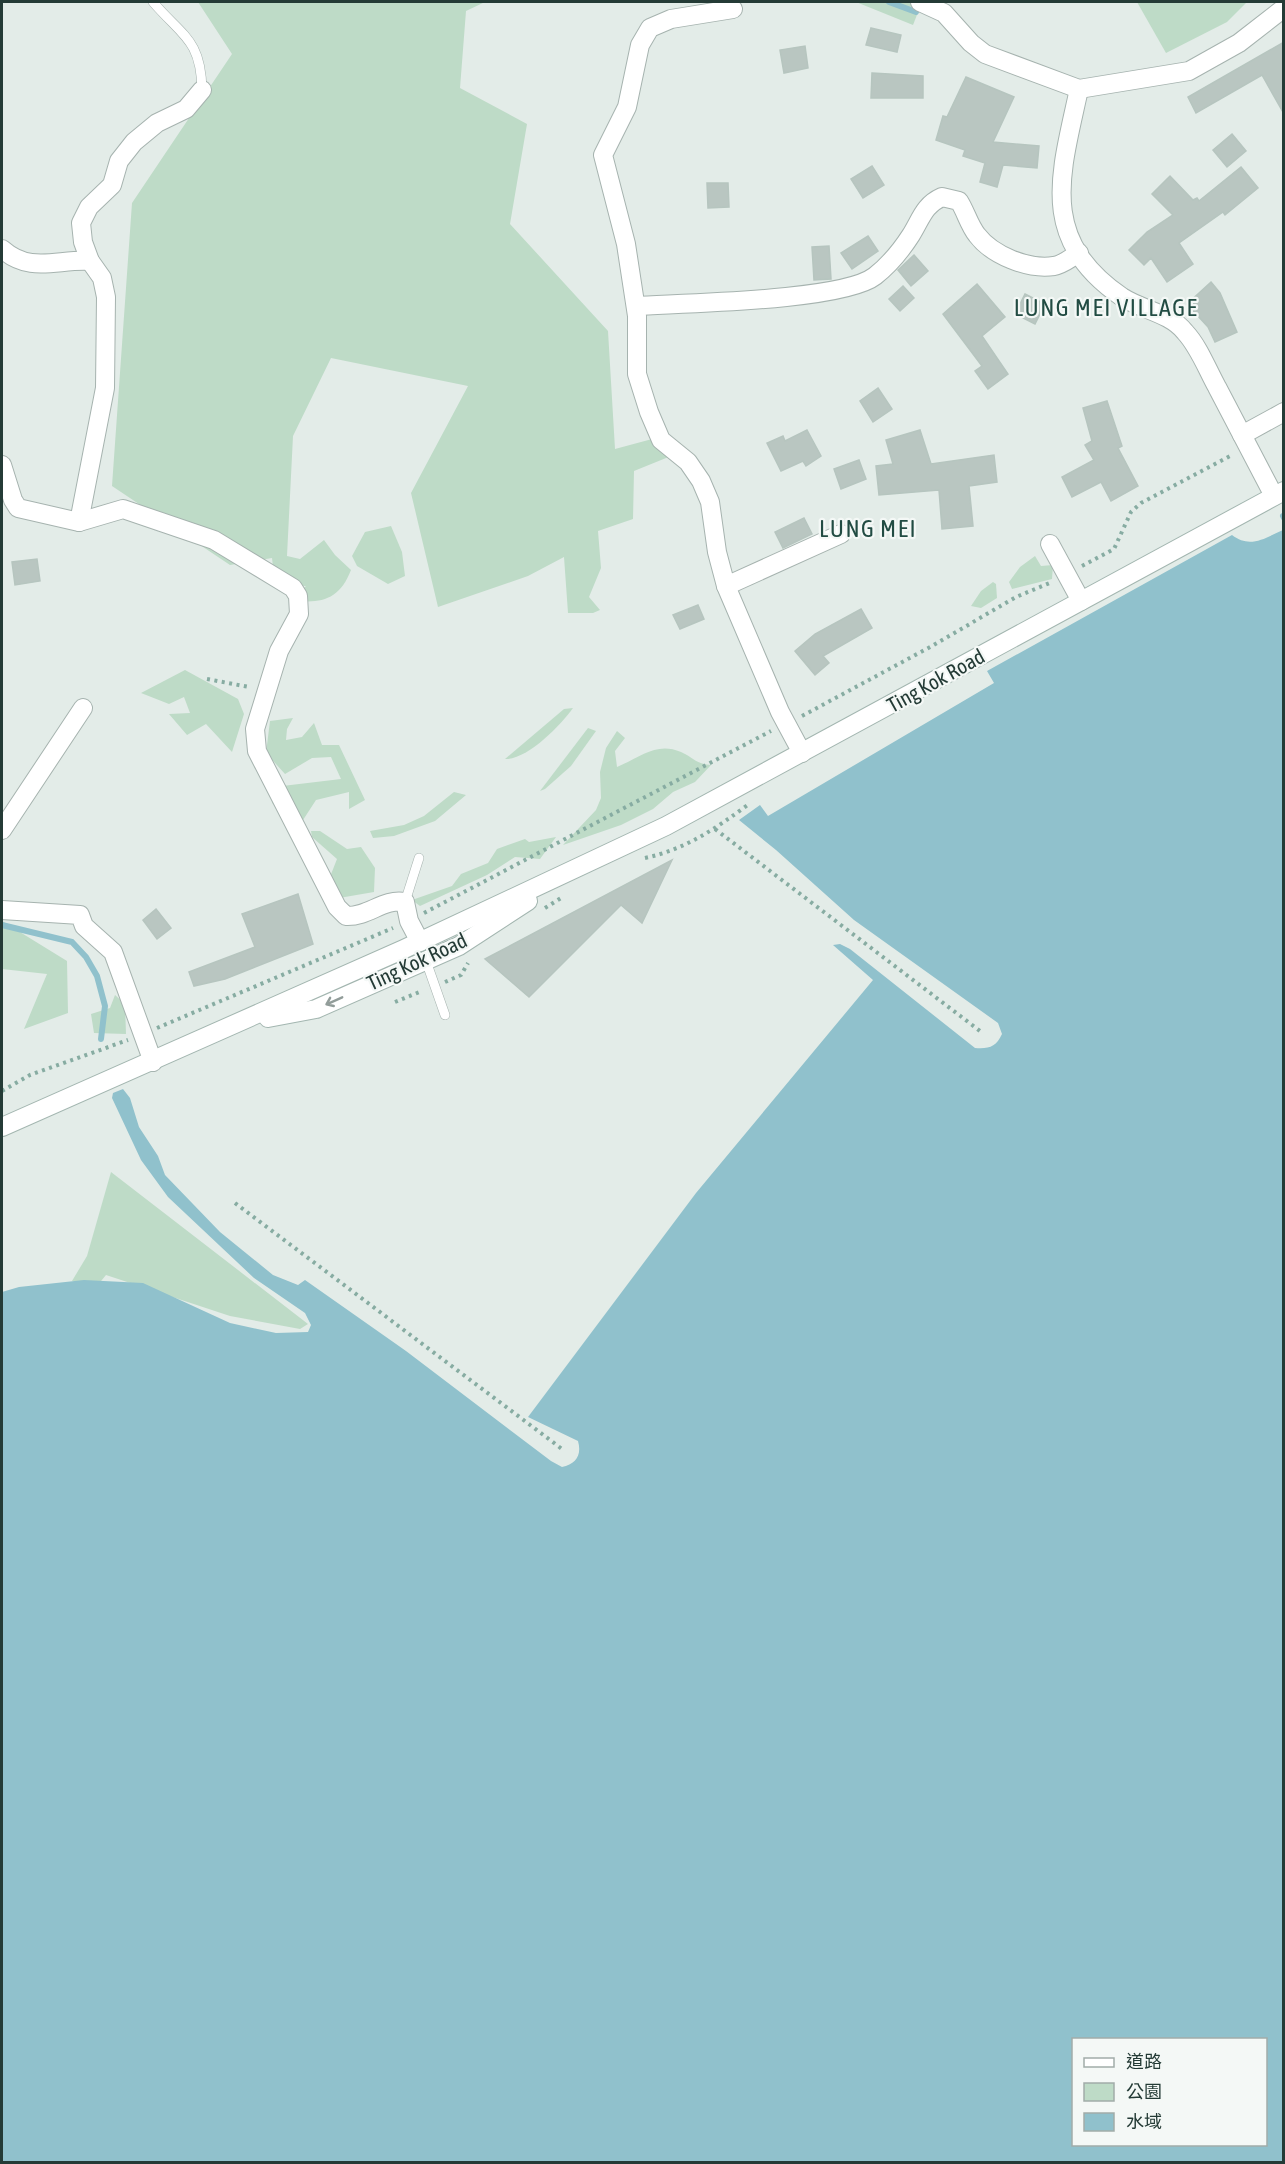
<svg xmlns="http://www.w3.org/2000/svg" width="1285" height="2164" font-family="'Asap Condensed','Noto Sans TC',sans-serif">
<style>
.green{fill:#bedbc7}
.water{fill:#90c1cc;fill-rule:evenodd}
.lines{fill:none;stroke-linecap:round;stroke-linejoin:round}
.stream{stroke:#90c1cc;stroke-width:6}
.building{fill:#b9c6c1;stroke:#b6c5bf;stroke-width:1.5}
.service-casing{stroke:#a6b3af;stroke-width:10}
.minor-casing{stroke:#a6b3af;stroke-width:20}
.secondary-casing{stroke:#a3b6b0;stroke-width:20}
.path{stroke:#87aca2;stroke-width:4;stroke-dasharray:3 4.5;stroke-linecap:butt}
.service{stroke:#fff;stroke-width:9}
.minor{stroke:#fff;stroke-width:18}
.secondary{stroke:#fff;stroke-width:18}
.oneway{stroke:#929d9a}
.labels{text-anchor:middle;stroke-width:4.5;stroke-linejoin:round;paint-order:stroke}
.street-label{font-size:21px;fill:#243b36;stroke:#f4f8f6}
.quarter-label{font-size:24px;letter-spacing:1.5px;fill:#224c43;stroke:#f4f8f6}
</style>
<rect width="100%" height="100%" fill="#e3ece8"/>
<g class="green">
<path d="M198 2H485L466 11 460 88 527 124 510 224 608 331 615 449 667 435 671 456 634 471 633 519 598 531 601 568 589 597 600 610 593 613H568L564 557 528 576 438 607 411 493 468 386 331 358 293 436 287 556 300 559 324 540 335 555 351 570C339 601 320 604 290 600L306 586 275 585 272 558 230 565 112 486 132 203 232 54Z"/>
<polygon points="856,2 922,2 913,25"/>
<polygon points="1137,2 1247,2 1227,22 1166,53"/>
<polygon points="391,526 402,552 405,576 388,584 357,566 352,556 365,532"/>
<polygon points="1035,556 1041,566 1053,565 1052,579 1012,589 1009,582 1020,567"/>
<polygon points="993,582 996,584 997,598 981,608 971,606 981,591"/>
<polygon points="185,670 238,699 244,714 232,752 206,724 187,735 169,714 190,713 184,697 169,704 141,693"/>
<path d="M573 708C561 725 527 760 505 759L564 709Z"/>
<polygon points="293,718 287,729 286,740 302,737 314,723 322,745 339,745 365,800 349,809 349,792 316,800 303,820 272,803 274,787 341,779 331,757 312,758 285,774 266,753 270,721"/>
<polygon points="588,728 596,731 571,766 545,789 540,791"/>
<path d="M617 731 625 738 615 751 617 767C639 758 656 741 681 752 695 758 693 763 711 765L695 782 673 792 653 809 621 825 563 845 596 810 601 798 600 772 606 748Z"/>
<polygon points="454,792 466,795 435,821 394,836 373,838 370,831 404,825 424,816"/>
<polygon points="311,831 320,831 347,849 361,847 375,868 374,892 339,898 328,882 337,859 312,837"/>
<polygon points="556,837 540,859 515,857 487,875 420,906 412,900 452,886 461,874 488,863 497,849 525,839 529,842"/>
<polygon points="2,921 67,961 68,1013 24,1029 47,974 2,969"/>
<polygon points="115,995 125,1004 126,1034 94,1033 91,1014 110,1008"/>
<polygon points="111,1172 308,1324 300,1329 230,1316 106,1275 97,1286 72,1281 87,1256"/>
</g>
<path class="water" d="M1283 530V2162H2V1292L19 1287 84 1280 143 1283 230 1323 276 1333 308 1332 311 1325 305 1313 254 1278 168 1197 141 1160 112 1098 113 1093 123 1089 130 1098 139 1127 158 1156 165 1175 220 1232 273 1275 298 1285 305 1280 406 1351 551 1461 562 1467C576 1464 582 1455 578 1441L528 1417 696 1193 873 980 833 945 840 944 850 949 975 1048C989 1049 996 1047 1002 1034L998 1023 854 920 776 850 739 820 760 805 768 816 994 683 987 671 1232 535C1250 549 1265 538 1283 530ZM1074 2040H1266V2144H1074Z"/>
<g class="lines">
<g class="stream">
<polyline points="889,2 916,12"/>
<polyline points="1283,516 1284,518"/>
<polyline points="2,925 72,942 86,957 97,976 105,1006 101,1039"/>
</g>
</g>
<g class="building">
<polygon points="871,28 901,35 897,52 866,45"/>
<polygon points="1284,42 1284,114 1262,75 1196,113 1188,97"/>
<polygon points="805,46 808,68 784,73 780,50"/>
<polygon points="872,73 923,76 923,98 871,98"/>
<polygon points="966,77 1014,97 993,142 1039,146 1037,168 1003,165 997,187 980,182 985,163 963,156 965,150 936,140 943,116 947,117"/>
<polygon points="1232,134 1246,151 1227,167 1213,150"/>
<polygon points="872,166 884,185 863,198 851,179"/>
<polygon points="1241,167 1258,188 1225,215 1223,212 1179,243 1193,264 1167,282 1151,258 1144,265 1129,250 1147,232 1173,215 1152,194 1170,176 1193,200 1197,198 1199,201"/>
<polygon points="707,183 728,183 729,207 708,208"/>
<polygon points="868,236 878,251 852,269 841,253"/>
<polygon points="829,246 831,279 814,280 812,247"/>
<polygon points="914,255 928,271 911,286 898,270"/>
<polygon points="1211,282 1220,293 1237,332 1215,342 1208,327 1187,304"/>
<polygon points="977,284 1005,317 982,336 1008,374 988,389 975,371 982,366 943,314"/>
<polygon points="903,286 914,298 900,311 889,299"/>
<polygon points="1025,294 1045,304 1035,324 1015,314"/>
<polygon points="878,388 892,409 873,422 860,401"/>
<polygon points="1107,401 1122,446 1118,448 1138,486 1111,501 1101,482 1072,497 1062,477 1094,460 1085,445 1092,441 1083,408"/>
<polygon points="807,430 821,456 806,466 803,461 781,471 767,443 783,436 785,441"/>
<polygon points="920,430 931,464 994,455 997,482 969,486 973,526 942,529 939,490 879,495 876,466 893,464 886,440"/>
<polygon points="859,460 866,479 841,489 834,469"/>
<polygon points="804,518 812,534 783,548 775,532"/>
<polygon points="37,559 40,581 15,585 12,562"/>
<polygon points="698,605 704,619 680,629 673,615"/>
<polygon points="861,609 872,628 823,656 829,663 815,675 795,651 815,634"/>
<polygon points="672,860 642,923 621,905 529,997 485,959"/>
<polygon points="298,894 313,944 225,979 194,986 189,972 255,947 242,914"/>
<polygon points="156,909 171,928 157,939 143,920"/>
</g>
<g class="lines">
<defs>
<g id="service">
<path d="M153 2C182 36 201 39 202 90"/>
<polyline points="405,902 419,858"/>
<polyline points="425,958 445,1015"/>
</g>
<g id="minor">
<polyline points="920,2 944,13 971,43 985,54 1079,89 1189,71 1239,43 1284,8"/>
<polyline points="733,9 671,19 650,28 640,45 627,107 603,155 626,244 637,316 637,374 649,412 661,440 688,462 701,481 710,502 717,552 726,586 780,712 802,753"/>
<path d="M1079 89C1061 173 1037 239 1122 297 1142 310 1170 313 1185 332 1199 347 1207 369 1217 387 1236 424 1255 460 1274 496"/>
<path d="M2 249C30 274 57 259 90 261"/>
<path d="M636 306C684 303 843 301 875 276 889 265 902 249 911 235 921 219 924 205 942 197L959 201C966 212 969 225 977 235 992 255 1028 270 1054 266 1062 265 1072 257 1079 253"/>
<polyline points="1242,435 1284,412"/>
<path d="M2 465 13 500 18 508 79 522 123 509 214 540 293 588 298 596 299 614 279 651 255 729 257 751 337 907 346 916C369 917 383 898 405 902L409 921 420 942"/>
<polyline points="79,522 105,388 106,297 102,278 90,261 83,242 81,223 89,207 112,185 119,161 134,142 157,123 186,109 202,90"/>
<polyline points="1050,544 1081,601"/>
<polyline points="726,586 841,534"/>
<polyline points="2,830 83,708"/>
<polyline points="2,910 80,915 84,926 113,952 153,1062"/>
</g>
<g id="secondary">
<polyline points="268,1018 316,1009 459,946 528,901"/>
<polyline points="2,1127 404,949 666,826 1284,491"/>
</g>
</defs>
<use href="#service" class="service-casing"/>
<use href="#minor" class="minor-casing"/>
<use href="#secondary" class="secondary-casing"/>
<g class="path">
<polyline points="1082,566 1114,549 1131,512 1141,503 1232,455"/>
<polyline points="207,679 249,687"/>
<polyline points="802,716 932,646 1016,597 1052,582"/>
<polyline points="715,829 980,1031"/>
<path d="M645 858C686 849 715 829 749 804"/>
<polyline points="545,908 561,898"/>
<polyline points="424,913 771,731"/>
<polyline points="445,982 461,975 468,963"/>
<polyline points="395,1002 422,991"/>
<polyline points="157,1028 393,928"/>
<polyline points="2,1091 30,1075 128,1040"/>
<polyline points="235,1203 562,1449"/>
</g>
<use href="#service" class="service"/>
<use href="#minor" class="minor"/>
<use href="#secondary" class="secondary"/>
</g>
<defs><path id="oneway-shaft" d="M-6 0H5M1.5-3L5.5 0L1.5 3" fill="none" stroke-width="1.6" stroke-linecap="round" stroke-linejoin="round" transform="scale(1.5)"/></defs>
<use class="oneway" href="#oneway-shaft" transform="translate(334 1001) rotate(156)"/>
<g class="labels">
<g class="street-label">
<text transform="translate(936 681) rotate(-29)" y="7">Ting Kok Road</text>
<text transform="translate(417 962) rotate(-25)" y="7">Ting Kok Road</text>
</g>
<g class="quarter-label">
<text x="1106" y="316">LUNG MEI VILLAGE</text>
<text x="868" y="537">LUNG MEI</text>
</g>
</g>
<rect width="1285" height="2164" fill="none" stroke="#243b36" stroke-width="6"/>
<rect x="1072" y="2038" width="195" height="108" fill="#f4f8f6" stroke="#a1aca9" stroke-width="1.5"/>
<rect x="1084" y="2058" width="30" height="9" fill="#ffffff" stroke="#a1aca9" stroke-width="1.5"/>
<text x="1126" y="2068" font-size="18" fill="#243b36">道路</text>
<rect x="1084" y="2083" width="30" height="18" fill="#bedbc7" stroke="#a1aca9" stroke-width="1.5"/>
<text x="1126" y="2098" font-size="18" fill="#243b36">公園</text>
<rect x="1084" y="2113" width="30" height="18" fill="#90c1cc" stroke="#a1aca9" stroke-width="1.5"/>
<text x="1126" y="2128" font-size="18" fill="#243b36">水域</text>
</svg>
